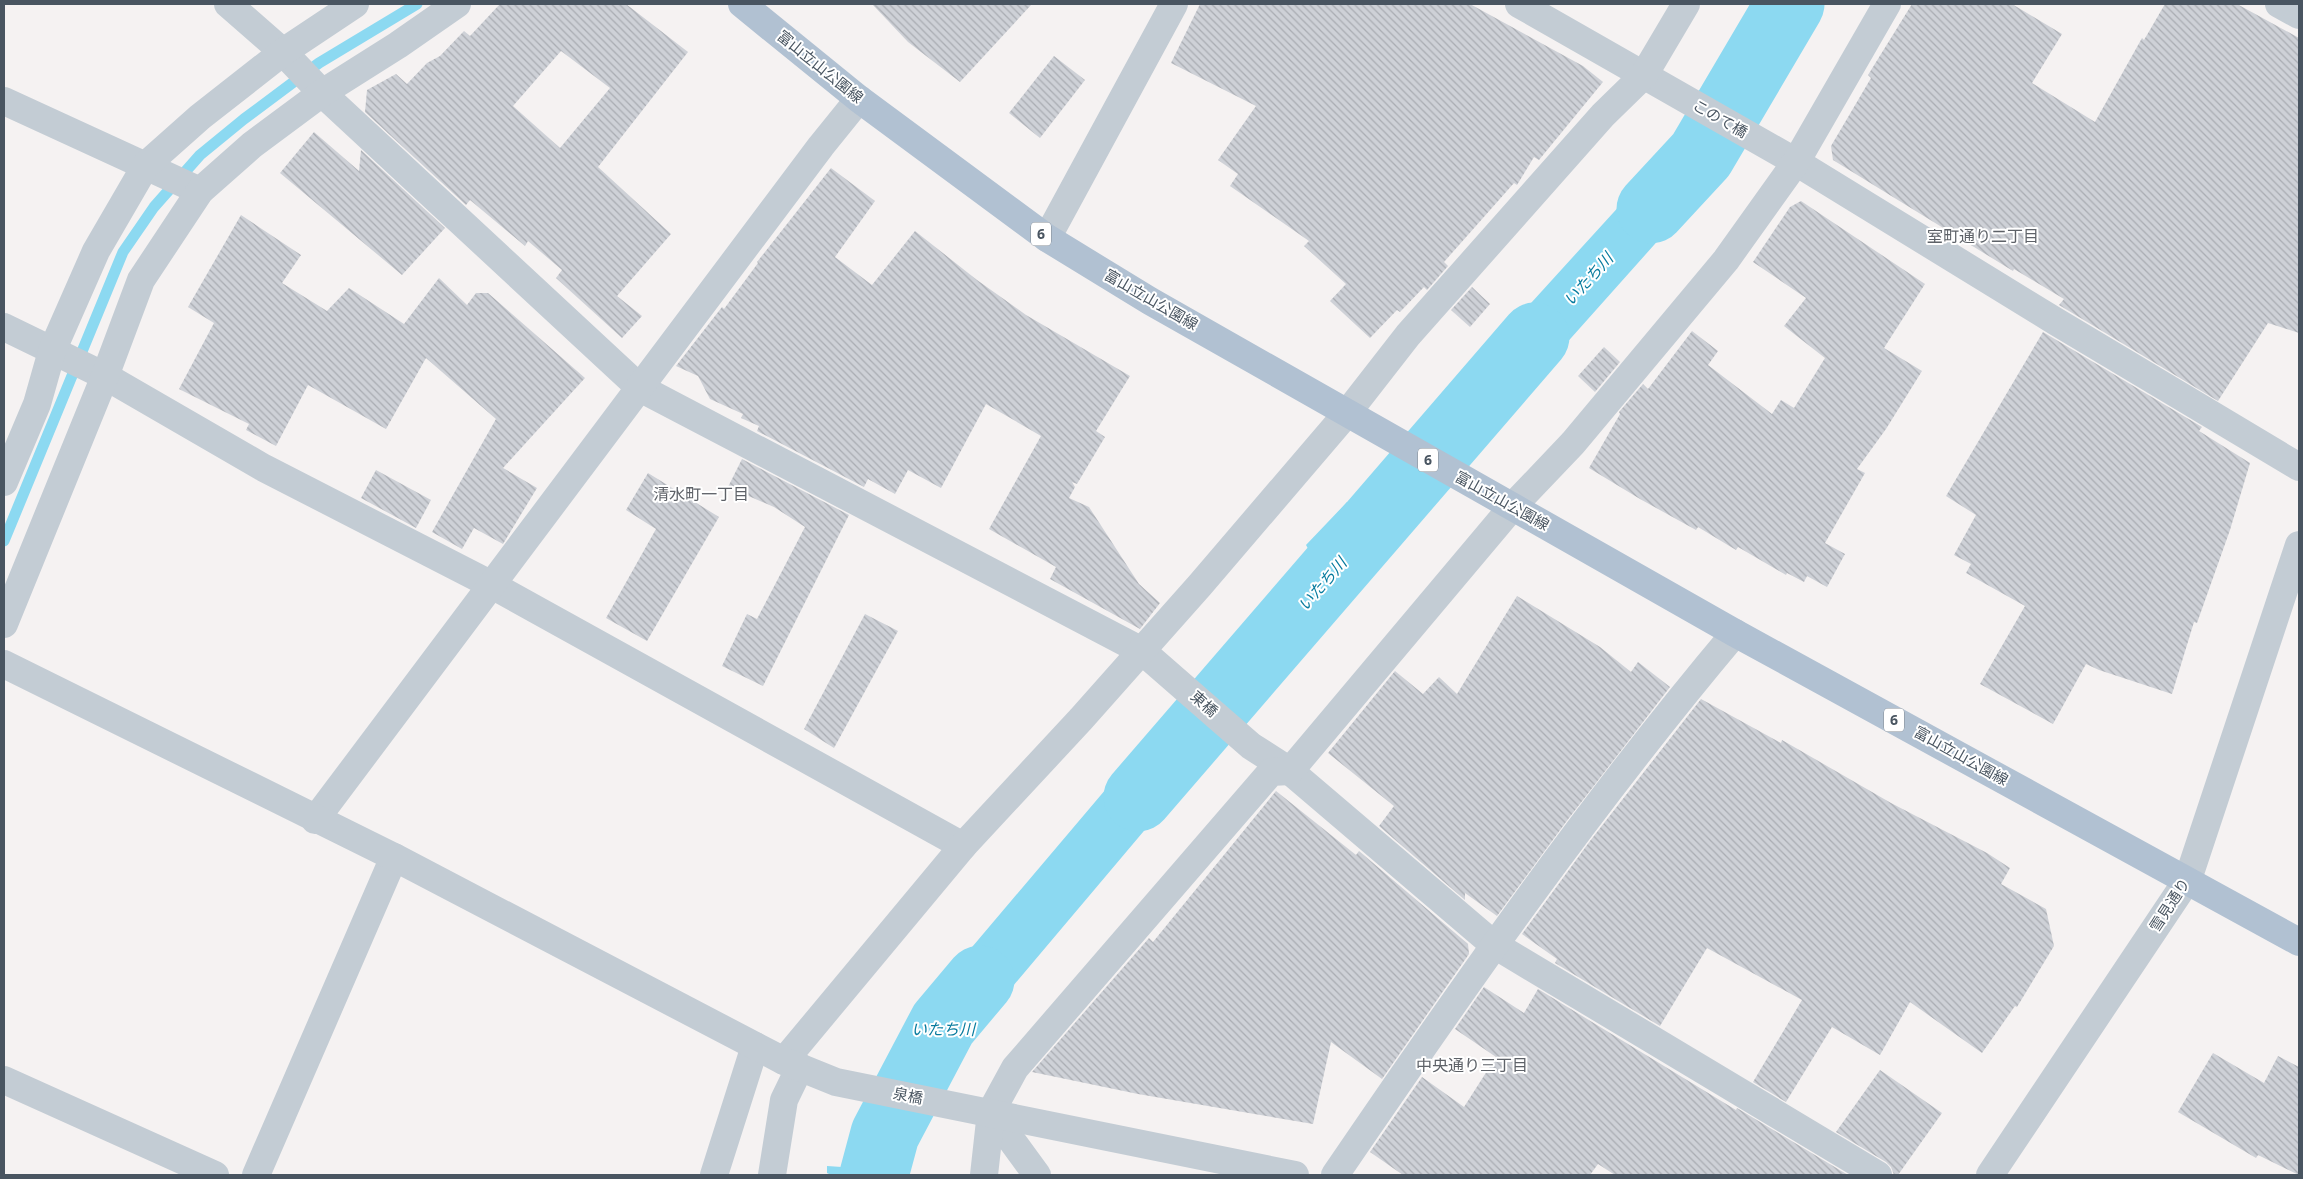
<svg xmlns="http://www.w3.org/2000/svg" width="2303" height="1179" font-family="'Noto Sans','Noto Sans JP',sans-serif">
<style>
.water{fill:#8cd9f1}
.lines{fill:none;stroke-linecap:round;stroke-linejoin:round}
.stream{stroke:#8cd9f1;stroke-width:11}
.river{stroke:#8cd9f1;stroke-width:69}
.building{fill:url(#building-back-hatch);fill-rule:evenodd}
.minor{stroke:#c3ccd4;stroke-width:28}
.tertiary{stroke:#c3ccd4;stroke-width:28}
.primary{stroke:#b1c1d2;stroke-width:28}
.labels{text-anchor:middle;stroke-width:4;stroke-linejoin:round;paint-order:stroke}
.shield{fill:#fff;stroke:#808890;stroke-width:1}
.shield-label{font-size:14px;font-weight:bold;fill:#495561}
.street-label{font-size:15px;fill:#495561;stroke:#fff}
.neighbourhood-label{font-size:16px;fill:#5e6268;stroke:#fff}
.water-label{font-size:16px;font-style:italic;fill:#087b9e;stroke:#fff}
</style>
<defs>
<pattern id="building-back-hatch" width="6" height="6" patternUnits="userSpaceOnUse" patternTransform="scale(1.25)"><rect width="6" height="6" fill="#ced1d7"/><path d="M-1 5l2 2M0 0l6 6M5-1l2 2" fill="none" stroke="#a9acb2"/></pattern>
</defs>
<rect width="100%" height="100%" fill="#f5f2f2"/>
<g class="water">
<polygon points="1754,4 1814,4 1794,36 1757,120 1708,92"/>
<polygon points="1687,122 1732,147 1720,171 1497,421 1448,394 1644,179"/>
<polygon points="1347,502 1406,536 1241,715 1201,678 1311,554 1306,545"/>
<polygon points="1178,704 1219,742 986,1018 957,1064 892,1051 912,1018"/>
<polygon points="853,1127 917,1137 907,1175 831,1175 827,1173 827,1166 842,1167"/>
</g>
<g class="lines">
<polyline class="stream" points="4,541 123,252 154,207 200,155 244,119 319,63 417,4"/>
<g class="river">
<polyline points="1651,209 1701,155 1790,4"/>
<polyline points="1138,797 1535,337"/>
<polyline points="874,1175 885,1134 943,1024 980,980"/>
</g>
</g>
<g class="building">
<path d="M500 4H626L688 52 598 167 671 234 617 296 642 316 622 338 556 278 562 270 528 241 525 246 470 200 466 205 365 112 367 90 396 74 407 84 427 63 440 56 464 31 470 36ZM561 51 610 88 560 148 513 106Z"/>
<polygon points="872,4 1032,4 960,82 908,42"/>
<polygon points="1200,4 1470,4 1583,66 1603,82 1539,160 1534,157 1517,185 1514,183 1444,262 1448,266 1427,290 1424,287 1400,312 1397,310 1370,338 1330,301 1346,284 1304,246 1309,241 1230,186 1238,174 1218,160 1256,106 1171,63"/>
<polygon points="1912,4 2012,4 2062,34 2032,83 2095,122 2142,38 2144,40 2165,4 2237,4 2299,38 2299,333 2268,323 2218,401 2059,305 2064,299 2014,269 2013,271 1833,160 1831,146 1871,78 1868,75"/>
<polygon points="1054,56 1085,80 1040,138 1009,113"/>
<polygon points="314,132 359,171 361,150 445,228 402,275 280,173"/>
<polygon points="831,168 875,201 835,257 872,285 915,231 977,280 1026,315 1130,376 1096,431 1105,437 1077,484 1072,482 1075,487 1069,498 1089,507 1139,584 1160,603 1140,629 1050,579 1056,567 989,529 1041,436 986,404 941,488 908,470 895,494 868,479 864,487 757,431 759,426 741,418 743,414 710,399 698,376 676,366 722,307 724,309 758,263 757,262"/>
<polygon points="1801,201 1925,284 1884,348 1922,371 1886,429 1857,469 1865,473 1825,543 1845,554 1827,587 1807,576 1804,582 1787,573 1786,575 1738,547 1736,550 1698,527 1696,530 1640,499 1589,468 1620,414 1619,412 1643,384 1648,389 1692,331 1718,351 1708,365 1772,414 1781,400 1794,408 1825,358 1784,326 1806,298 1753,262 1790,207"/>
<polygon points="241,215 301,255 282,283 327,311 349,288 404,324 439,278 467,305 476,293 488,293 585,378 503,468 537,488 503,544 474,528 462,549 432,532 496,419 426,358 386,429 308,385 276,446 246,430 249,424 179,389 214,323 188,307"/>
<polygon points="1472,287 1490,304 1470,327 1451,310"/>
<polygon points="2043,332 2202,427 2199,431 2250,463 2230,530 2197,623 2194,622 2172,694 2099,670 2086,664 2053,724 1980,684 2025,606 1966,573 1971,564 1954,555 1976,515 1946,496"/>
<polygon points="1604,347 1620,362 1595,392 1578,376"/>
<polygon points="742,459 849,515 763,686 722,666 747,614 757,619 805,527 774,507 728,487"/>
<polygon points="376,470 431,500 416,528 361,498"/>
<polygon points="648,473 719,517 647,641 606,618 656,529 626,510"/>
<polygon points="1517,596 1600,647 1631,672 1638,662 1670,687 1566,822 1497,916 1465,893 1465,900 1379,826 1394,806 1328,753 1395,671 1423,694 1439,677 1457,694"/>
<polygon points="865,614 898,631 834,748 804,729"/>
<polygon points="1701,699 1781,743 1782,740 1891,803 1987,853 2010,868 2001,884 2046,909 2054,946 2017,1007 2015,1006 1982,1053 1910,1002 1880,1055 1832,1027 1786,1102 1753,1082 1802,1000 1707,948 1660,1026 1555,963 1557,959 1522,934 1590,841"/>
<polygon points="1276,791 1356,855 1359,851 1468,944 1469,954 1382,1079 1331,1042 1313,1124 1138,1094 1032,1072 1149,938 1153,942"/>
<polygon points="1484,987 1524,1013 1538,989 1736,1110 1737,1108 1848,1175 1615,1175 1598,1164 1590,1175 1403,1175 1370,1152 1422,1077 1464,1107 1496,1057 1455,1029"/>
<polygon points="2213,1053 2264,1083 2278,1056 2299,1067 2299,1175 2258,1155 2256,1158 2178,1112"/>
<polygon points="1880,1070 1942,1113 1898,1175 1894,1175 1891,1167 1886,1162 1836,1132"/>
</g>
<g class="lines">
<g class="minor">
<polyline points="228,4 283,52 322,93 640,388 1142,651 1251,746 1290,771 1493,944 1878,1175"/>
<polyline points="1519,4 1796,162 2055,321 2299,467"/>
<polyline points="2279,4 2299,15"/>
<polyline points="4,101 200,191"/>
<polyline points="1047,238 1174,4"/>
<polyline points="4,327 105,376 264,468 490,584 963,846"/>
<polyline points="4,482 37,404 52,351 96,251 146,165 200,117 283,52 355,4"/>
<polyline points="4,624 105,376 141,280 200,191 252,145 322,93 398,45 457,4"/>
<polyline points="315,820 821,146 859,99"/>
<polyline points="784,1061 963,846 1081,719 1200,585 1348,412 1408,335 1603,115 1644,75 1686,4"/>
<polyline points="4,1080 215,1175"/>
<polyline points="991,1112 1037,1175"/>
<polyline points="256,1175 394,857"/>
<polyline points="714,1175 755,1046"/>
<polyline points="772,1175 784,1100 800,1067"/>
<polyline points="984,1175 991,1112 1015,1068 1271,772 1290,771 1513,506 1573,443 1726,260 1796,162 1887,4"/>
<path d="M1335 1175C1461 990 1590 805 1735 633"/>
</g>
<g class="tertiary">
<polyline points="4,664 394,857 784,1061 836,1082 1295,1175"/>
<polyline points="1990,1175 2188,879 2299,545"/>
</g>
<polyline class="primary" points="742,4 859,99 1047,238 1150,301 1735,633 2299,942"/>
</g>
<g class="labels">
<g class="shield">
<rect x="1031" y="222.5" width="20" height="23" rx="4"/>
<rect x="1418" y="448.5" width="20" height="23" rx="4"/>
<rect x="1884" y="708.5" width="20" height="23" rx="4"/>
</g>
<g class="shield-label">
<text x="1041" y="239">6</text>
<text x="1428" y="465">6</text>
<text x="1894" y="725">6</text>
</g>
<g class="street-label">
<text transform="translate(820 67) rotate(39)" y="5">富山立山公園線</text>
<text transform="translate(1720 119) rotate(30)" y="5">このて橋</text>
<text transform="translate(1151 300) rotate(30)" y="5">富山立山公園線</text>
<text transform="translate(1502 501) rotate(29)" y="5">富山立山公園線</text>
<text transform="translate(1204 704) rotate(42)" y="5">東橋</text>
<text transform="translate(1961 756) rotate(29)" y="5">富山立山公園線</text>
<text transform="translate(2170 905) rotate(-57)" y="5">雪見通り</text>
<text transform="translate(908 1096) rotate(11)" y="5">泉橋</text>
</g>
<g class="neighbourhood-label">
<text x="1983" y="242">室町通り二丁目</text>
<text x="701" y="500">清水町一丁目</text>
<text x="1472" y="1071">中央通り三丁目</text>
</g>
<g class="water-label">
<text transform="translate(1588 279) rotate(-48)" y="6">いたち川</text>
<text transform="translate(1322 584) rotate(-49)" y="6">いたち川</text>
<text x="943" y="1035">いたち川</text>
</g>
</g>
<rect width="2303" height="1179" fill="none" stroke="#495561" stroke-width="10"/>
</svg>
